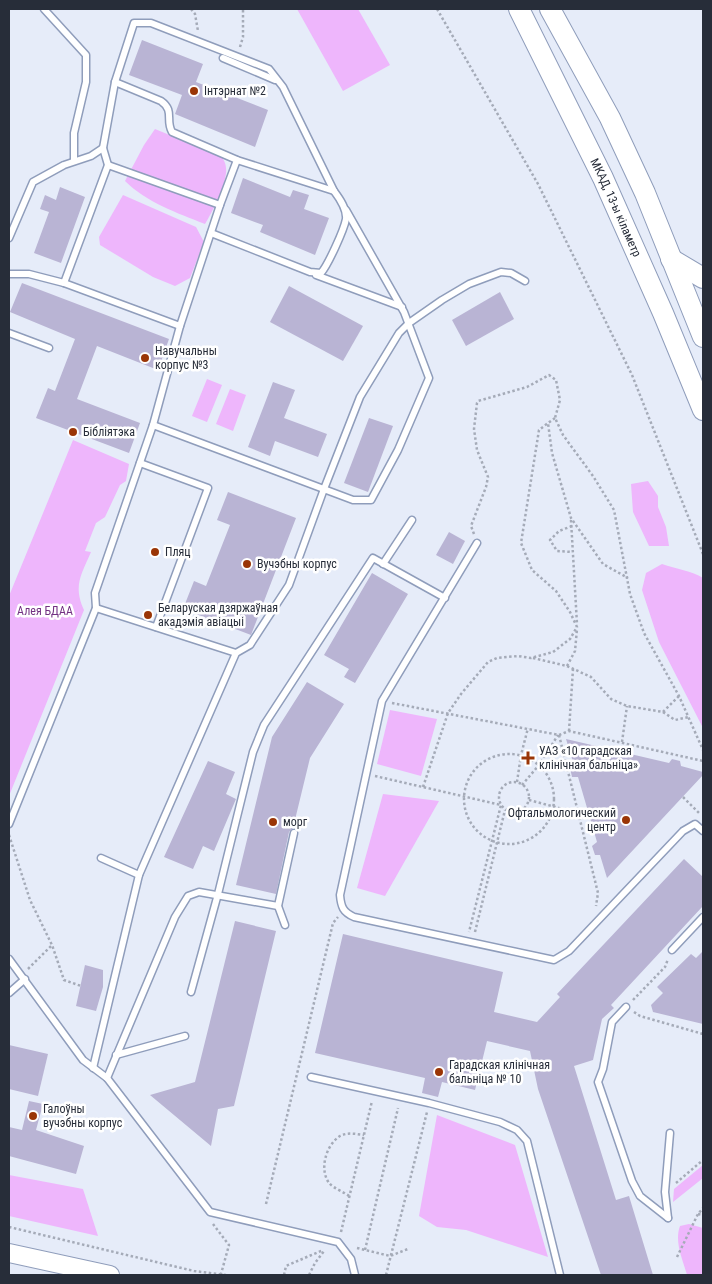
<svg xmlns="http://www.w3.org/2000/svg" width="712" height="1284" font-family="'Roboto Condensed',sans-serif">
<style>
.green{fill:#eeb6fc}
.building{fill:#b9b4d4}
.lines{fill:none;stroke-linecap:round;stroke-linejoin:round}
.service-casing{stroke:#8f9dbb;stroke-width:9}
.secondary-casing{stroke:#8f9dbb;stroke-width:20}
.trunk-casing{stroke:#8f9dbb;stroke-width:22}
.path{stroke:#a5abb8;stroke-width:2.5;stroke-dasharray:2.5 2.5;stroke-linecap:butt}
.service{stroke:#fff;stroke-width:6}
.secondary{stroke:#fff;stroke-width:18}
.trunk{stroke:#fff;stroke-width:20}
.poi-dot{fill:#9a3506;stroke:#fff;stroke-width:2}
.labels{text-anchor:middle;stroke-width:5;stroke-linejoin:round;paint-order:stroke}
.poi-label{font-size:12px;fill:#272d39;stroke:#fff;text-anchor:start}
.street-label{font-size:12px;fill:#272d39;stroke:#fff}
.park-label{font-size:12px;fill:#723082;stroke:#fff}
</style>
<rect width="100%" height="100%" fill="#e6ecf9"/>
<g class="green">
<polygon points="297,9 358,9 390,65 343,91"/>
<path d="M155 129 206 150 220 153C222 157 226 163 226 168 228 181 212 213 205 224 177 213 146 202 125 181L144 145Z"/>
<polygon points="123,195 196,227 204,242 190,278 175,286 153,277 100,245 99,237"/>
<polygon points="207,379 222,385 207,422 192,416"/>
<polygon points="230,389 246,395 233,431 216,424"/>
<path d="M73 440 129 464 126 481 120 485 105 517 96 523 85 551 91 552C81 575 73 586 84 610L9 796V596Z"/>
<polygon points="648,481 658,496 658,507 666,527 669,546 649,546 633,512 631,484"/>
<path d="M662 564C676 569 692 571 703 578V728L659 642 642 590 646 573Z"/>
<polygon points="390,710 437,719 421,776 377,764"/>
<polygon points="383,794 439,801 385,896 357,888"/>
<polygon points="437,1115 515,1145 548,1257 466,1230 437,1227 419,1216"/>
<polygon points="703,1165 703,1178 673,1202 674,1189"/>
<polygon points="9,1175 83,1189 98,1236 9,1216"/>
<path d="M689 1224 703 1228V1275H687C683 1260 674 1242 680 1226Z"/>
</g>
<g class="building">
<polygon points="142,40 203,64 196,82 268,110 255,147 175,114 182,95 129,75"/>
<polygon points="243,178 290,197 293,190 309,195 304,209 329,218 315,255 260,232 263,225 231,213"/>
<polygon points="60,187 85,197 61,263 34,253 49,212 40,209 45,195 56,200"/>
<polygon points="22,283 169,339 158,370 97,346 77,399 140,423 129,453 36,418 48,388 55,391 75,339 10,312"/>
<polygon points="289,286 363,326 343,361 270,322"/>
<polygon points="500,292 514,319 466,346 452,320"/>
<polygon points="273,382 295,390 284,418 327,434 318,457 275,441 270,456 248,447"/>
<polygon points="369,418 393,426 368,492 344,483"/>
<polygon points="228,492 296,518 251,635 183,609 194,581 206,586 230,525 217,520"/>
<polygon points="449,532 465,541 453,564 436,555"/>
<polygon points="372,573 408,594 355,683 344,677 349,669 324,655"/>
<polygon points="307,682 344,704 310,758 293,828 289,832 276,894 236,885 272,737"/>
<polygon points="566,739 669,763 672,759 680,761 681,766 703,772 703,775 607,878 600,855 595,855 592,846 597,842 578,777 572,777 570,768 574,765"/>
<polygon points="208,761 235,772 226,794 236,799 214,851 203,846 193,869 164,857"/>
<polygon points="684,859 703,877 703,906 611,1005 614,1008 602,1019 593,1060 574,1066 616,1200 629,1196 653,1275 601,1275 538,1089 530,1051 487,1041 475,1090 442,1082 438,1097 422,1093 425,1078 315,1053 343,934 503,972 494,1012 537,1022 560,997 557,994"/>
<polygon points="235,921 276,931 234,1106 218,1109 211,1146 150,1095 195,1082"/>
<polygon points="703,951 703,1024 653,1012 651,1005 663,993 657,987 691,954 696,958"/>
<polygon points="85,965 103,970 103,987 96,1011 76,1006"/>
<polygon points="9,1045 48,1054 38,1096 9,1089"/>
<polygon points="29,1101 43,1104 36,1130 84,1146 76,1174 9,1156 9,1127 22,1130"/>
</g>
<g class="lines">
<defs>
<g id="service">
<polyline points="44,9 86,55 86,82 74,133 74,161"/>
<polyline points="223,58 275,80"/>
<path d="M115 82 161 101C175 111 165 120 172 132L237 160 334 191"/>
<polyline points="108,165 220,205"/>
<polyline points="9,238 33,182 64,165 91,156 103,148"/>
<polyline points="9,274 29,274 64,283 180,326"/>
<polyline points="316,275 402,307"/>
<path d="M64 283 108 165 103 148 115 82 134 23H151L269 69 283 87 334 191C340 199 347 209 346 219 344 230 328 265 321 273L310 272 211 233"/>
<polyline points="9,333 49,348"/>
<polyline points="153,425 353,500 371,500 398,450 429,378 404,312 346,210"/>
<polyline points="140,463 208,488 156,627"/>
<path d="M477 543 382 701 340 895C341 907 343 912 354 917L554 960 569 951 683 831 695 824 703 831"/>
<polyline points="383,564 412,520"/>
<polyline points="96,608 236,653"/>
<polyline points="9,824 96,608 95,593 153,425 180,326 220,205 237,160"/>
<polyline points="101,858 139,875"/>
<polyline points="285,925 278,906 294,833"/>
<polyline points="672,950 703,917"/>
<polyline points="9,959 83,1060 107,1078 210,1212 338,1242 351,1259 355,1275"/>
<polyline points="191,992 218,894 253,752 264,725 373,558 445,598"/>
<polyline points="9,993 25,979"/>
<polyline points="626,1007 612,1022 603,1069 598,1082 632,1181 640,1196 668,1218"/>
<polyline points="116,1055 185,1036"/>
<polyline points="93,1068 139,875 236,653 250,645 289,585 324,489 360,397 399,333 409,323 442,300 469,284 501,272 511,273 525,281"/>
<polyline points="311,1077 429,1103 500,1122 517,1130 527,1141 560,1275"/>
<polyline points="107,1078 175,917 188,896 199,892 278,906"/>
<polyline points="668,1218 665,1192 670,1133"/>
</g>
<polyline id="secondary" points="9,1253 110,1275"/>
<g id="trunk">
<path id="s1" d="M519 9 603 178 663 313 703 410"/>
<polyline points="550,9 610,118 645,193 703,337"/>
<polyline points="671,259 703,278"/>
</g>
</defs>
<use href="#service" class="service-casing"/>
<use href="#secondary" class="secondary-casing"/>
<use href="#trunk" class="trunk-casing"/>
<g class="path">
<polyline points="191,9 195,14 198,31"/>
<polyline points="437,9 538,184 632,375 703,554"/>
<polyline points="240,47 243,37 243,9"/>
<polyline points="555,418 548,423 552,453 571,518 603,564 628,578"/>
<polyline points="571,520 577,624"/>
<polyline points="572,526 559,531 550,540 557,551 572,552"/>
<polyline points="474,534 471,526 486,487 488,477 477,450 474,429 477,403 478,401 527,387 549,375 556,380 560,400 555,418 563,435 593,476 614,510 630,594 644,633 679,696 703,750"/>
<polyline points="533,658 567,666 591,677 611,699 627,706 663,712 679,696"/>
<polyline points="567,666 575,651 577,629"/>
<polyline points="392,703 559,735 569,731 703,761"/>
<polyline points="663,712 675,720 689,717"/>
<polyline points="569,731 573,669"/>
<polyline points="559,735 598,893 596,906"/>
<polyline points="622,742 627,706"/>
<circle cx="509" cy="799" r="45"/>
<polyline points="375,776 501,805 469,932"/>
<circle cx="514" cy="797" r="15"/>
<polyline points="517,782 521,755 528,728"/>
<polyline points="522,785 539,765 558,735"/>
<polyline points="423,787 448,713 461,694 488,662 497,658 518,656 531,658 553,652 570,639 577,627 570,612 556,591 532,570 521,543 539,430 548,423"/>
<polyline points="683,797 700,814"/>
<polyline points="529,800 578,813"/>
<polyline points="9,835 30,900 52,945 64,980 81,986"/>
<polyline points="475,932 505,810"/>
<polyline points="28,969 52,945"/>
<polyline points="633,1000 665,967 668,959"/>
<polyline points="634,1012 640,1016 703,1034"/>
<polyline points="676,1183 703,1160"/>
<path d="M349 1196C344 1192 333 1188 329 1183 319 1169 326 1145 340 1136 348 1132 356 1134 364 1135"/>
<polyline points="266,1204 333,923 338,917"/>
<polyline points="698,1214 703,1215"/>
<polyline points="213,1224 229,1245 221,1274"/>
<polyline points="9,1227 194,1271 226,1275"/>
<polyline points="341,1232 372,1101"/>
<polyline points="357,1248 390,1256 408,1249"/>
<polyline points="365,1250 398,1108"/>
<polyline points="677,1257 698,1214 703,1208"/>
<polyline points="284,1275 286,1266 323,1250"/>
<polyline points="309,1275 315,1263 324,1251"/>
<polyline points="386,1275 427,1112"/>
</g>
<use href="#service" class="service"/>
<use href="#secondary" class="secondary"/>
<use href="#trunk" class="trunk"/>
</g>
<g class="poi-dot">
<circle cx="194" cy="91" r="5"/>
<circle cx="145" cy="358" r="5"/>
<circle cx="73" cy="432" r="5"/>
<circle cx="155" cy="552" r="5"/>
<circle cx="247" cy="564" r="5"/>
<circle cx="148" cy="615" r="5"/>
<path d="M525.5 750.5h5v5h5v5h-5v5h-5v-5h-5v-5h5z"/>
<circle cx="626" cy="820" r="5"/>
<circle cx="273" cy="822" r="5"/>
<circle cx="439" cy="1072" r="5"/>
<circle cx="33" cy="1116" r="5"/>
</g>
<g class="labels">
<g class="poi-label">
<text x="204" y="95">Інтэрнат №2</text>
<text x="155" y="355">Навучальны<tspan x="155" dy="14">корпус №3</tspan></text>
<text x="83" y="436">Бібліятэка</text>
<text x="165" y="556">Пляц</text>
<text x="257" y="568">Вучэбны корпус</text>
<text x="158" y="612">Беларуская дзяржаўная<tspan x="158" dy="14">акадэмія авіацыі</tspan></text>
<text x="539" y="755">УАЗ «10 гарадская<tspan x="539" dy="14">клінічная бальніца»</tspan></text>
<text x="616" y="817" text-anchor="end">Офтальмологический<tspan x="616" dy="14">центр</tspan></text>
<text x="283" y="826">морг</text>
<text x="449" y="1069">Гарадская клінічная<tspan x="449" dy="14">бальніца № 10</tspan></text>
<text x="43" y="1113">Галоўны<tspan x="43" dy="14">вучэбны корпус</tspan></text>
</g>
<g class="street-label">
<text dy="4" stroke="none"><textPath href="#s1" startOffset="221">МКАД, 13-ы кіламетр</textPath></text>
</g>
<g class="park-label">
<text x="45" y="615">Алея БДАА</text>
</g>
</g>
<rect width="712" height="1284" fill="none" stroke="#272d39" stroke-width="20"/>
</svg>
